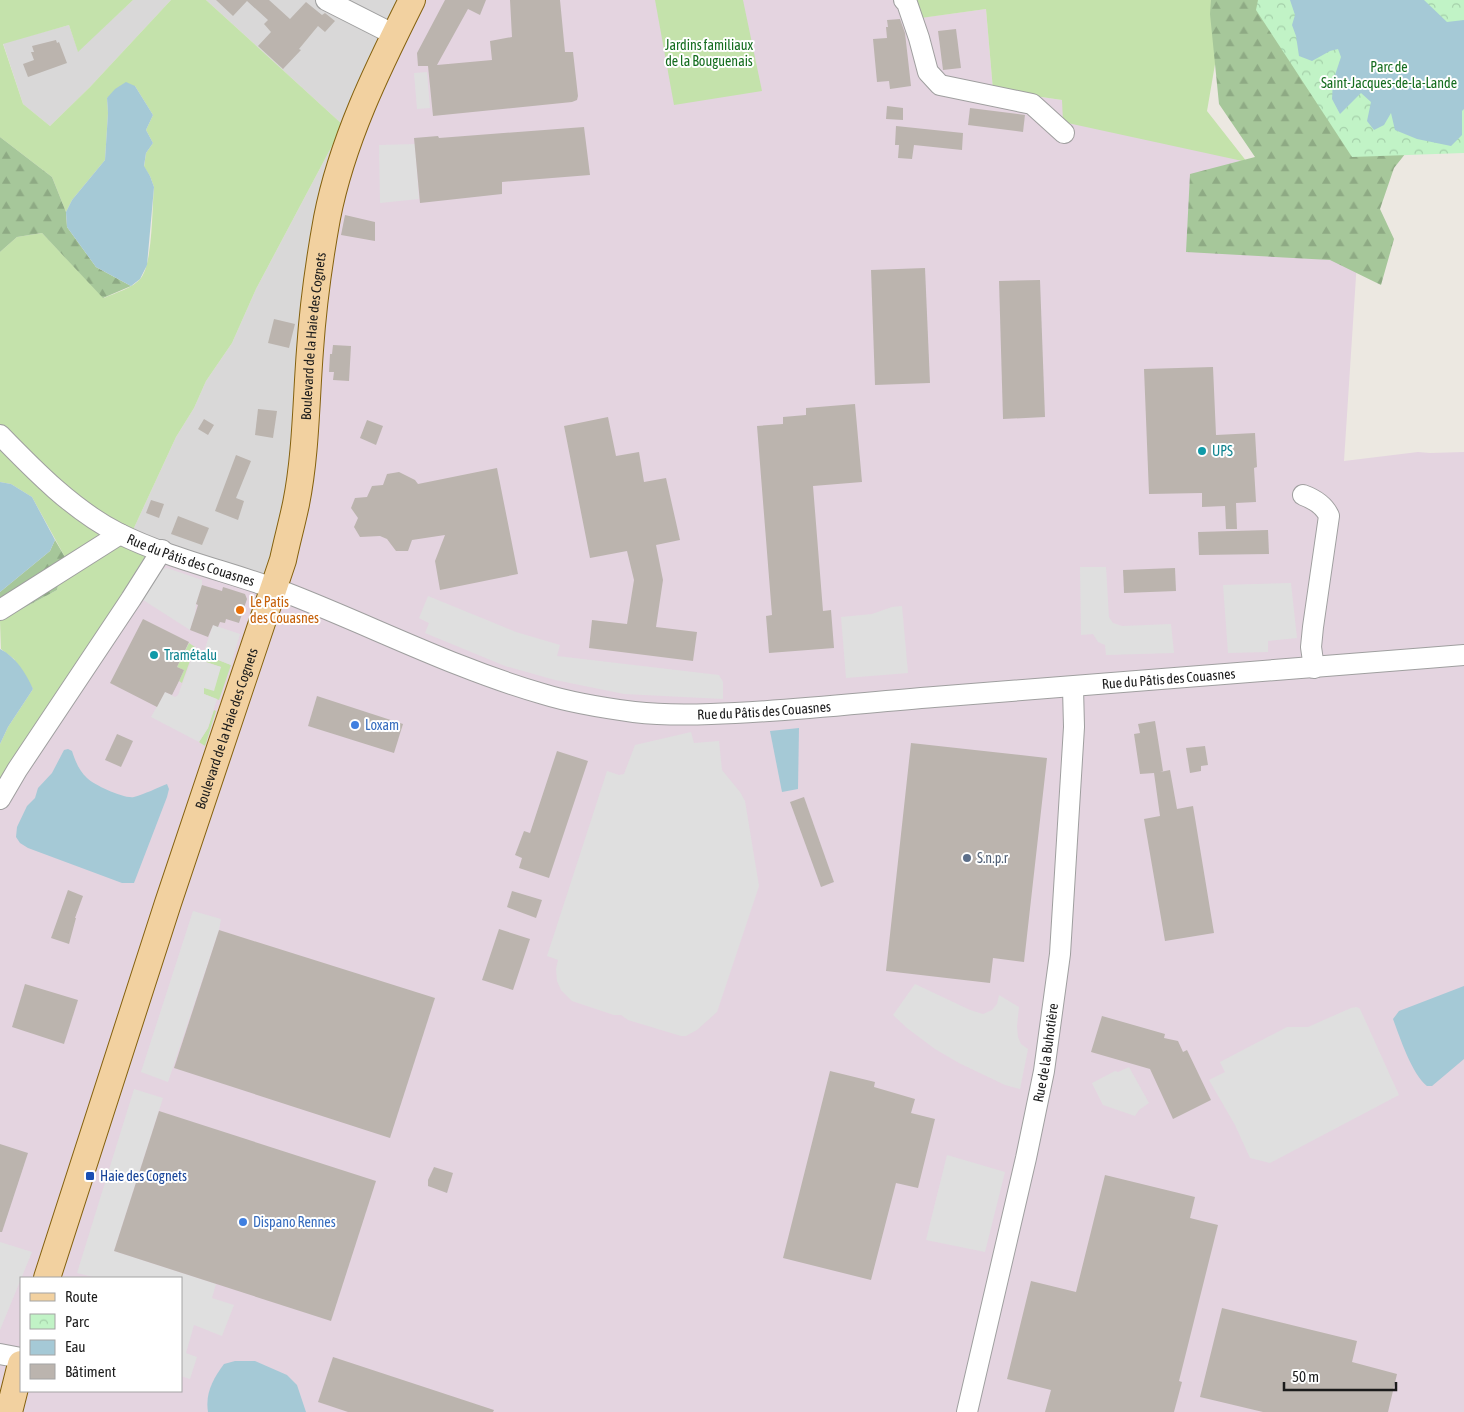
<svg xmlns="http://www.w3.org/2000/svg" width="1464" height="1412" font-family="'Asap Condensed',sans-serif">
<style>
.residential{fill:#d9d8d8}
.industrial{fill:#e4d4e0;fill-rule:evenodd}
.grass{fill:#c4e2ab}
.forest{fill:url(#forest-firs)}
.park{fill:url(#park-crowns)}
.parking{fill:#dfdfdf}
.water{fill:#a5c9d6}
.building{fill:#bbb4ae}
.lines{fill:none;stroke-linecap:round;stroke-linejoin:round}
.minor-casing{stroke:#9f9f9f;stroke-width:22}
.major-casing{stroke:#84610e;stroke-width:28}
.minor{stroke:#fff;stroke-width:20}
.major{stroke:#f2d1a0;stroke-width:26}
.culture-dot{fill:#0f9aa8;stroke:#fff;stroke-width:2}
.food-dot{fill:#e8710a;stroke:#fff;stroke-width:2}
.shop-dot{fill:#3f7fe0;stroke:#fff;stroke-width:2}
.service-dot{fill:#5c6f8a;stroke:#fff;stroke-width:2}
.transit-dot{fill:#1a4fb4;stroke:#fff;stroke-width:2}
.labels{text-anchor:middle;stroke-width:4;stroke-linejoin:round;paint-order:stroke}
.park-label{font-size:14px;fill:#156d1f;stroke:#fff}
.street-label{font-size:14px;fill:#1b1b1b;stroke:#fff}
.culture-label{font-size:14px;fill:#0d838f;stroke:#fff;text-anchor:start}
.food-label{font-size:14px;fill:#c56008;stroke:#fff;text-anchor:start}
.shop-label{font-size:14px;fill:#366cbe;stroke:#fff;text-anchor:start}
.service-label{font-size:14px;fill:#4e5e75;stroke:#fff;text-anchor:start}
.transit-label{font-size:14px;fill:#164399;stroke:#fff;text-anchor:start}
</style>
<defs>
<pattern id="forest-firs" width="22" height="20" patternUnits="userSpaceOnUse" patternTransform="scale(1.25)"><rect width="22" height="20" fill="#a6c79a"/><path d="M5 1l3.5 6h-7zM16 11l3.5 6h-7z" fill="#8eaa84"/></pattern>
<pattern id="park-crowns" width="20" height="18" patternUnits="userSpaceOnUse" patternTransform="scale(1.25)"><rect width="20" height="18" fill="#c1f3c6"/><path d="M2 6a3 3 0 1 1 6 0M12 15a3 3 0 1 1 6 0" fill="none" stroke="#a5d0aa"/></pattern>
</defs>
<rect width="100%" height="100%" fill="#ece8e1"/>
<g class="residential">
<polygon points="133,0 171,0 90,87 50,126 23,104 3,43 69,25 78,51"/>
<polygon points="206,0 421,0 315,444 312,489 298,558 274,588 133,530 176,437 194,408 206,381 232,343 256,289 343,125"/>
</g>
<path class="industrial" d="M421 0H898L912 19 986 9 993 90 1062 100 1247 162 1357 261 1344 461 1418 452 1430 453 1464 452V1412H0V807L156 555 274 588 297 558 312 489 322 297 345 178ZM21 1278H181V1391H21Z"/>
<g class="grass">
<path d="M0 0H133L78 52 69 25 3 44 23 104 50 126 90 87 171 0H206L343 125 256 289 232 343 206 381 194 408 176 437 133 530 156 555 0 807V744L8 727 33 689 14 659 1 649 0 621 57 590 65 557 32 497 11 484 0 482V252L17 237 42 233 104 298C115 293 133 288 141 278 153 262 152 208 154 187L150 176 144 167 146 153 153 143 146 130 153 115 135 86 107 98 108 113 105 160 72 200 66 212 52 177 0 137Z"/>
<polygon points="655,0 743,0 762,91 674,105"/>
<polygon points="913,0 1226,0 1207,111 1247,162 1063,122 1062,100 993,90 986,9 921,18"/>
<polygon points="189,643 195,647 182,683 179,681 184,670 177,667"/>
<polygon points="203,654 231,665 219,700 204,694 204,687 221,667 200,660"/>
<polygon points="214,710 216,711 205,746 199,742 208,728"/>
</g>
<g class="forest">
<polygon points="1211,0 1290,0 1417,139 1394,168 1380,209 1394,239 1381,285 1330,260 1186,252 1190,174 1255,157 1219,104 1210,14"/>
<polygon points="0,137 52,177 66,212 67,227 96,267 131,286 103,298 42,233 17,237 0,252"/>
<polygon points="55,540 65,557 57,590 0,621 0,592 50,551"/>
</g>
<polygon class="park" points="1258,0 1464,0 1464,153 1352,157 1256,10"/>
<g class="parking">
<polygon points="427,72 430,108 417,109 414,73"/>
<polygon points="415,144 419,199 380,203 379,145"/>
<polygon points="1080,567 1106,567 1109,617 1113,623 1122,626 1171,624 1174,653 1106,655 1105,645 1098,642 1093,634 1081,635"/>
<polygon points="167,568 202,580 202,585 196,604 195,614 190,630 140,598 158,570"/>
<polygon points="1291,583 1297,638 1268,641 1268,652 1228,653 1223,585"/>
<polygon points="428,596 516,632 560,645 557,656 719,675 723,682 723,699 624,694 555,680 505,666 425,633 429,623 419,618"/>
<polygon points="902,606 908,673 846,678 841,617 872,614 892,607"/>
<polygon points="213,625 240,634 231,665 203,654"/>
<polygon points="192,658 221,667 214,691 204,688 204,694 217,699 208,728 199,742 151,717 165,692 175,697 178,695"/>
<polygon points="691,732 694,743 719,741 722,770 740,792 745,801 759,886 717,1012 697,1030 686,1036 681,1036 628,1020 621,1015 614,1015 572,1001 561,990 557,981 556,969 558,960 547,956 607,771 619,775 624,774 635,745"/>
<polygon points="193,911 221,919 219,930 168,1082 141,1072"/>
<polygon points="915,984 970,1010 983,1014 992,1010 997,1004 999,995 1019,1007 1017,1026 1018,1037 1021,1044 1028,1049 1020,1089 1005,1085 959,1063 935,1049 907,1028 893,1015"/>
<polygon points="1357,1007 1360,1009 1399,1095 1270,1163 1250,1158 1235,1125 1209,1080 1225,1072 1220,1062 1287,1027 1308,1027 1351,1008"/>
<polygon points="1129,1067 1149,1103 1139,1110 1135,1116 1103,1105 1092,1083 1115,1071 1118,1072"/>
<polygon points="134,1089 163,1098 114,1251 216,1284 212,1298 234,1305 222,1336 194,1325 186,1353 197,1357 190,1379 181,1376 181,1278 97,1278 77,1273"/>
<polygon points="947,1155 1005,1172 985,1252 926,1240"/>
<polygon points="0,1242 32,1252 0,1330"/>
</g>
<g class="water">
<polygon points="1290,0 1424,0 1447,22 1464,20 1464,109 1462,111 1462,135 1451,146 1417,139 1395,130 1391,113 1384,125 1374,130 1367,121 1371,102 1361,93 1340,114 1332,99 1333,81 1341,57 1338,49 1330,51 1312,61 1299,56 1296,36 1292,25 1295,15"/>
<polygon points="126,82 135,86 153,115 146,130 153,143 146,153 144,166 150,176 154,187 147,265 140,279 131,286 96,267 67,227 66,212 72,200 105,160 108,113 107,98 115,89"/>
<polygon points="0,482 11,484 32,497 55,540 50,551 0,592"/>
<path d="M0 649C16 657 26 673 33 689L8 727 0 744Z"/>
<polygon points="799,728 798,789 782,792 770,731"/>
<path d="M68 749 72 751C75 760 79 771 87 778 94 785 124 799 134 797 145 794 157 788 167 784L169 789 167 797 134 883H122L28 848 20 843 16 837 17 827 27 806 35 798 38 788 52 773 64 750Z"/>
<path d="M1464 986V1059L1432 1086H1427C1412 1074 1400 1038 1393 1019L1399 1011Z"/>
<path d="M235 1361H255L287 1375 297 1385 306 1412H208C205 1393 213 1379 224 1364Z"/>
</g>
<g class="building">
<polygon points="216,0 269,0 290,19 306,2 322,15 325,13 335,21 325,32 318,26 299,49 301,50 283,69 258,46 271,32 264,24 268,20 247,1 233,16"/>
<polygon points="445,0 486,0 480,15 468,9 437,65 492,60 490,41 512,37 510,0 560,0 565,52 573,52 578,96 577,100 572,102 433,116 428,66 418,66 417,53"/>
<polygon points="900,19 905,33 911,86 890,89 889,81 877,82 873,39 887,38 886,27 888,27 887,20"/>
<polygon points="956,29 961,68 943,70 938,31"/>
<polygon points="56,40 57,43 59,42 67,63 28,77 23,64 34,60 31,52 34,52 32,46"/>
<polygon points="887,106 903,108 903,120 886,119"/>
<polygon points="970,108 1025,115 1023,132 968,125"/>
<polygon points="896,126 963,133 962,150 914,145 912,159 898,158 899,145 895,145"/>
<polygon points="584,127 590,175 502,182 502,194 420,203 414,138 438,136 439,138"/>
<polygon points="345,215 375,222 375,241 341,235"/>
<polygon points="925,268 930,383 875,385 871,270"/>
<polygon points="1040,280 1045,417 1003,419 999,281"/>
<polygon points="274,319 295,324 289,348 268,343"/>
<polygon points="333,345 351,346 349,381 333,380 334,372 329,372 330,354 332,354"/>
<polygon points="1213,367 1216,435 1255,433 1257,467 1254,468 1256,502 1236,503 1237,529 1226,529 1225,506 1202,507 1202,493 1149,494 1144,369"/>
<polygon points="855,404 862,482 813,486 823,611 831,610 834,648 769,653 766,616 772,615 757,426 783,424 783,417 806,415 806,408"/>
<polygon points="258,409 277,411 273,438 255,435"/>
<polygon points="608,417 616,456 639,452 644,482 666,478 680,540 656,545 663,580 656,627 697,632 693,661 589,648 592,620 627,624 634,580 627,551 590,558 564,426"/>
<polygon points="204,419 214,425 208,435 198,429"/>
<polygon points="367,420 383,426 376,445 360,438"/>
<polygon points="236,455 251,461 236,498 244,501 238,520 215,511"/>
<polygon points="497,468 518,574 440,590 435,561 445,535 412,540 408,551 396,551 387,539 380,536 360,537 354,527 358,518 351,508 355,498 367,497 372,486 383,485 387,474 399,472 415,480 418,484"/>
<polygon points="151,500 164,504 159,518 146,513"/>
<polygon points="178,516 209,528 202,545 171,534"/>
<polygon points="1268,530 1269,554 1199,555 1198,532"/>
<polygon points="1175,568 1176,591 1124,593 1123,570"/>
<polygon points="202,585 222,591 223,587 245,594 247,599 239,623 226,619 225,623 220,622 218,627 213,625 208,637 190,630 198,605 196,604"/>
<polygon points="143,619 189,642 177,667 184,670 179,681 172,695 165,692 157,707 110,683"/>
<polygon points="317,696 403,724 394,753 308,726"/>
<polygon points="1155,721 1163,771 1160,772 1170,770 1177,809 1193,806 1214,933 1165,941 1144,819 1160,816 1154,773 1140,774 1134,734 1140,733 1138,724"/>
<polygon points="117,734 133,741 121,767 105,760"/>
<polygon points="911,743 1047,758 1024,962 993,958 990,983 886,971"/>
<polygon points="1205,746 1208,765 1201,766 1201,771 1190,773 1186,748"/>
<polygon points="557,751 588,761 549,878 519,868 522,858 515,855 524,831 530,833"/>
<polygon points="804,797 834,882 821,887 790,802"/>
<polygon points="68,890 83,896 75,918 76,918 69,944 51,938"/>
<polygon points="512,891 542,900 536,918 507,907"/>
<polygon points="499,929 530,939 513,990 482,980"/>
<polygon points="219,930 435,998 390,1138 174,1068"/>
<polygon points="25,984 78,1000 64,1044 12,1027"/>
<polygon points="1102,1016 1165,1034 1164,1038 1178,1041 1183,1052 1187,1050 1211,1100 1173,1119 1150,1069 1091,1052"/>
<polygon points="830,1071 875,1082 874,1087 915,1099 911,1113 935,1119 918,1188 896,1183 871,1280 783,1258"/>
<polygon points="159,1111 376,1181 331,1321 114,1251"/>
<polygon points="0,1144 28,1153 2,1232 0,1232"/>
<polygon points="434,1167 453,1173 447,1193 428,1186 428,1180"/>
<polygon points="1105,1175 1195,1197 1190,1218 1218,1225 1179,1381 1182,1382 1174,1412 1045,1412 1051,1390 1007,1379 1031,1281 1076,1292"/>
<polygon points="1222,1308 1357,1341 1352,1362 1397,1374 1388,1412 1263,1412 1200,1397"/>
<polygon points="333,1357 494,1410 493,1412 348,1412 318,1402"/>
</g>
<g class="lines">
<defs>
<g id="minor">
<polyline points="326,0 395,35"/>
<polyline points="904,0 907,3 919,38 928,72 940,85 1032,104 1064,133"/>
<path id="s1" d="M0 435C35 471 73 510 118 533 172 560 236 573 292 595 376 628 456 669 543 694 572 703 604 708 634 712 660 715 685 715 711 714 785 712 859 703 934 697 1110 684 1287 669 1464 655"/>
<path d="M1303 495C1314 499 1324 505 1329 516L1313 627 1311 647 1314 668"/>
<polyline points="0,610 120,534"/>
<polyline points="0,799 17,770 131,599 162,550"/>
<polyline points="0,1354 21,1358"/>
<path id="s2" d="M967 1412 1026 1158 1044 1071 1060 954 1074 727 1073 688"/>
</g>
<g id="major">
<path id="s3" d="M47 1278 168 903 283 560C287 541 292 523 296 504 306 454 306 401 310 350 313 306 319 262 327 218 342 141 377 70 412 0"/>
<polyline points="9,1412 21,1364"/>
</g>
</defs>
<use href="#minor" class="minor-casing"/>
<use href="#major" class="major-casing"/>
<use href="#minor" class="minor"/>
<use href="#major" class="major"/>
</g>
<g class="culture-dot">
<circle cx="1202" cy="451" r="5"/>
<circle cx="154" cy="655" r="5"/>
</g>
<circle class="food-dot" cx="240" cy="610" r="5"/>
<g class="shop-dot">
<circle cx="355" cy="725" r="5"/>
<circle cx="243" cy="1222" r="5"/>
</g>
<circle class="service-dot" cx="967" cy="858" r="5"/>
<rect class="transit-dot" x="85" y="1171" width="10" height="10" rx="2.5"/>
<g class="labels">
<g class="park-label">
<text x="709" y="50">Jardins familiaux<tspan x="709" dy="16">de la Bouguenais</tspan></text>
<text x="1389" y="72">Parc de<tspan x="1389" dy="16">Saint-Jacques-de-la-Lande</tspan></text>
</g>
<g class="street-label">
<text dy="5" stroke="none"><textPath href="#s3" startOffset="982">Boulevard de la Haie des Cognets</textPath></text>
<text dy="5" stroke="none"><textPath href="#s1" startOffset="232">Rue du Pâtis des Couasnes</textPath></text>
<text dy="5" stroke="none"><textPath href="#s1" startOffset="1238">Rue du Pâtis des Couasnes</textPath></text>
<text dy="5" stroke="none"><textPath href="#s1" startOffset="832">Rue du Pâtis des Couasnes</textPath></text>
<text dy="5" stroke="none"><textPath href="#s3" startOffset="578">Boulevard de la Haie des Cognets</textPath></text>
<text dy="5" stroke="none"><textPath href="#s2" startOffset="368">Rue de la Buhotière</textPath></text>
</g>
<g class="culture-label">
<text x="1212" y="456">UPS</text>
<text x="164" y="660">Tramétalu</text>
</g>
<g class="food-label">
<text x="250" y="607">Le Patis<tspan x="250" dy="16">des Couasnes</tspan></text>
</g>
<g class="shop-label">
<text x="365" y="730">Loxam</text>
<text x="253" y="1227">Dispano Rennes</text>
</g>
<g class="service-label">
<text x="977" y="863">S.n.p.r</text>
</g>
<g class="transit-label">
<text x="100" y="1181">Haie des Cognets</text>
</g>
</g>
<rect x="20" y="1277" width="162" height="115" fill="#ffffff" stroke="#a4a4a4"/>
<rect x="30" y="1293" width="25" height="8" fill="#f2d1a0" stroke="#a4a4a4"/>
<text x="65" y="1302" font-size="15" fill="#1b1b1b">Route</text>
<rect x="30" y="1314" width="25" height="15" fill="url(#park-crowns)" stroke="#a4a4a4"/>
<text x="65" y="1327" font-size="15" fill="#1b1b1b">Parc</text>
<rect x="30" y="1340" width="25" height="15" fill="#a5c9d6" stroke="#a4a4a4"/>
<text x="65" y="1352" font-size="15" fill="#1b1b1b">Eau</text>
<rect x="30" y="1364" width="25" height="15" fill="#bbb4ae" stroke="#a4a4a4"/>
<text x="65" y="1377" font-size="15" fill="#1b1b1b">Bâtiment</text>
<path d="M1284 1382v8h112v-8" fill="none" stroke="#1b1b1b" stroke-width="2.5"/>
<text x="1292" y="1382" font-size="15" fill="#1b1b1b" stroke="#ffffff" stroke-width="4" paint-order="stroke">50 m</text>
</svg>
